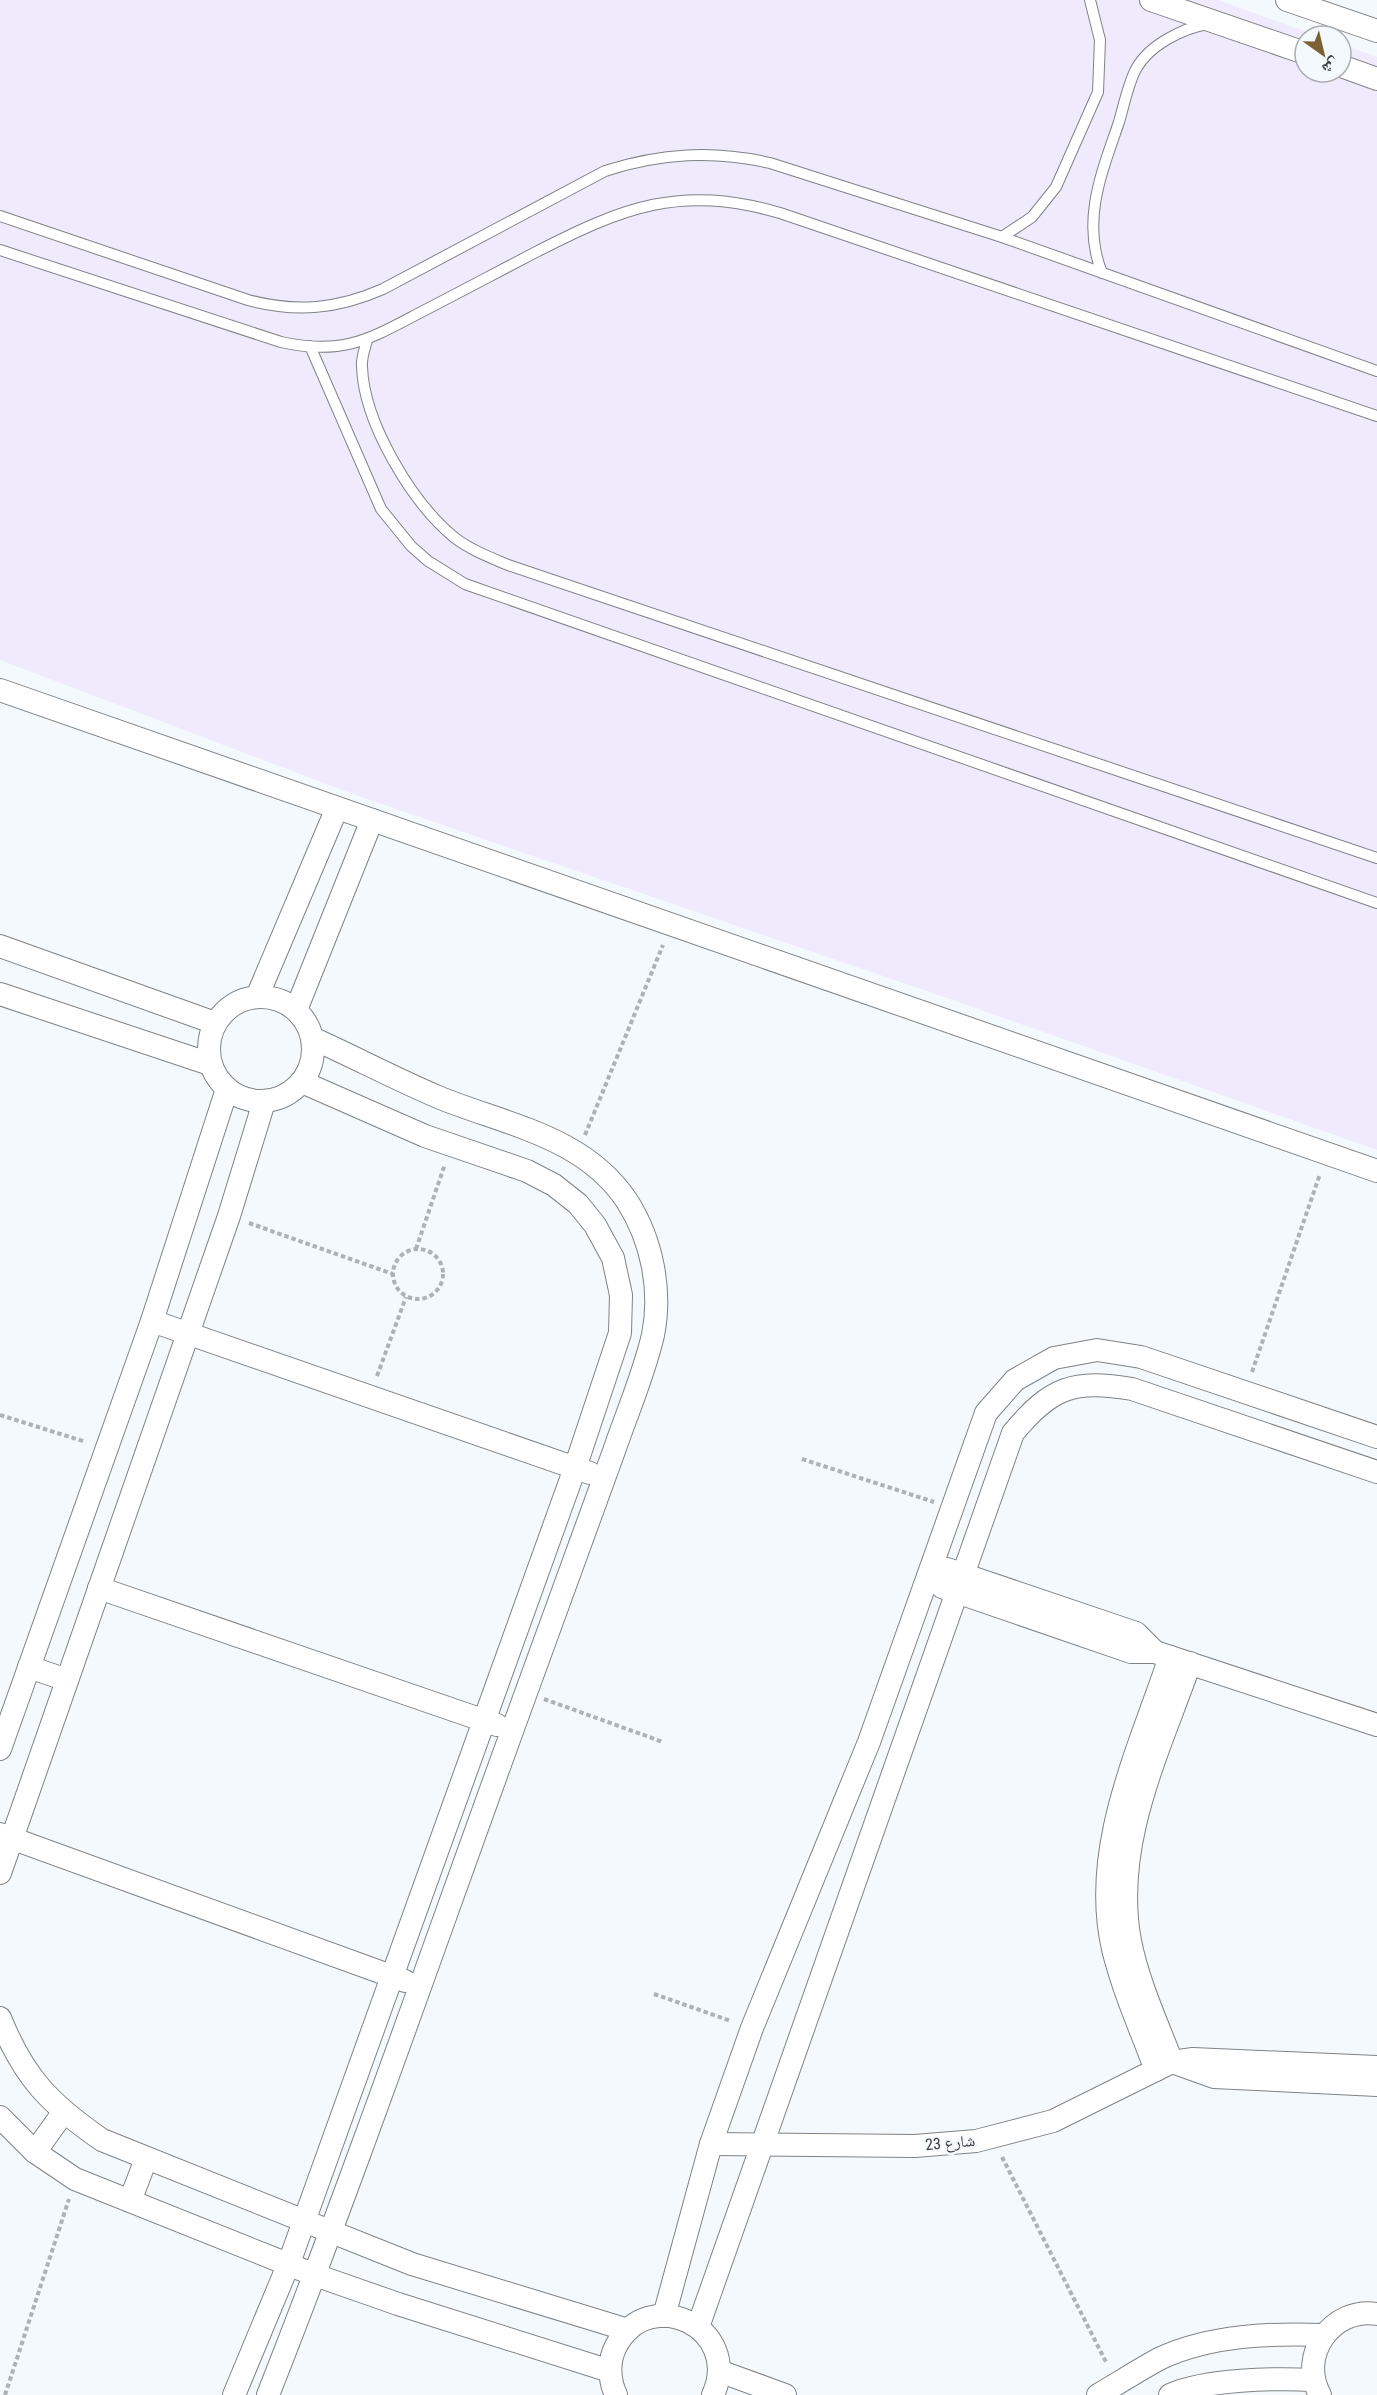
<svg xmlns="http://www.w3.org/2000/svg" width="1377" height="2395" font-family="'Roboto Condensed','Noto Naskh Arabic',sans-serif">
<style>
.commercial{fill:#efebfd}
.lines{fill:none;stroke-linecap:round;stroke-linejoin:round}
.service-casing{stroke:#7e8387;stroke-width:12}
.minor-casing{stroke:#7e8387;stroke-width:24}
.path{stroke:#aeb2b6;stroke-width:4;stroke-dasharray:4.5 3;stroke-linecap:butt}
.service{stroke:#fff;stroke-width:10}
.minor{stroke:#fff;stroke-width:22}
.labels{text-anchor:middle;stroke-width:5;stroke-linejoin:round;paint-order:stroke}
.street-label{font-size:16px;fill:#3a3c3e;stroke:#f4f9fd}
</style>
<rect width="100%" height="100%" fill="#f4f9fd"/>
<polygon class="commercial" points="0,0 1218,0 1318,36 1305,36 1305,72 1341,72 1341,44 1377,57 1377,1150 950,999 361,797 0,660"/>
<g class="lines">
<defs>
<g id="service">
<path d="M0 216 248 300C296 313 338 309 383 289L605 171C661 153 713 150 770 163L1002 237 1377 371"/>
<polyline points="1002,237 1032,217 1056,187 1098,92 1100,40 1090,0"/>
<path d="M0 250 281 342C348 357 374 336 431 307 466 289 501 270 536 252 624 207 680 184 780 213L1377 416"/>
<path d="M1102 273C1081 220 1102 172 1119 122 1124 105 1128 84 1136 69 1149 45 1183 28 1208 24"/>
<path d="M367 340C365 349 361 358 362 367 364 423 412 503 455 538 471 550 489 557 508 565L1377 858"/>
<polyline points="310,346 381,509 411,546 428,561 465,584 1377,903"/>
</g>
<g id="minor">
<polyline points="1151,0 1305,53"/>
<polyline points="1287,0 1377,31"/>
<polyline points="1341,66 1377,79"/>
<polyline points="0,690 1377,1171"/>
<polyline points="0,946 215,1023"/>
<polyline points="0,994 210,1064"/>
<circle cx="261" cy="1049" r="52"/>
<polyline points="257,997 337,808"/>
<polyline points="296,1010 372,820"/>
<polyline points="152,1321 590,1473"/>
<polyline points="947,1569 1136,1633 1155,1652"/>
<polyline points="942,1587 1131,1652 1155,1652 1377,1725"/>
<polyline points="99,1588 497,1725"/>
<path d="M1190 1663C1159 1752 1112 1844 1130 1941 1138 1982 1157 2023 1172 2062L1214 2077 1377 2085"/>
<polyline points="29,1667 67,1680"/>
<polyline points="0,1749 152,1321 227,1089"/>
<polyline points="0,1834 405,1981"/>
<polyline points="0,1873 229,1216 264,1102"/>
<path d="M0 2018C24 2078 50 2104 102 2140L412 2264 628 2330"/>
<path d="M1156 2070C1141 2030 1123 1990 1113 1949 1090 1849 1139 1750 1170 1657"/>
<polyline points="0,2117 35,2152 75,2179 315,2275 398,2304 610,2371"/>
<polyline points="711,2144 915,2146 976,2141 1053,2121 1172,2062 1193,2059 1377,2067"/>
<polyline points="35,2152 63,2113"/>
<polyline points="130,2201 146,2159"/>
<polyline points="664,2316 711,2144 752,2028 869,1742 986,1413 1015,1380 1054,1358 1097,1350 1141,1357 1377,1437"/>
<path d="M698 2327 1013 1433C1051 1387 1074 1379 1132 1389L1377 1472"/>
<polyline points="719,2371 785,2395"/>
<polyline points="234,2395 289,2263 575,1468 620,1333 621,1295 613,1258 595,1225 578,1204 554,1185 527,1171 425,1136 302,1082"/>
<path d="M268 2395C357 2169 436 1940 519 1712 551 1625 583 1538 614 1451 627 1413 644 1374 653 1335 662 1290 652 1240 627 1201 584 1136 506 1125 438 1097 396 1079 354 1057 312 1038"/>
<path d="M616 2395C609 2380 608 2361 616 2346 649 2283 743 2328 713 2395"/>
<path d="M1098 2395C1119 2383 1140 2369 1161 2358 1211 2335 1271 2333 1324 2335"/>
<path d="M1170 2395C1206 2379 1275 2378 1314 2380"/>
<path d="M1320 2395C1298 2355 1332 2307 1377 2314"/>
</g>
</defs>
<use href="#service" class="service-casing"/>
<use href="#minor" class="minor-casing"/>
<g class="path">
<polyline points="585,1135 663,945"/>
<polyline points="249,1223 393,1274"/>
<circle cx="418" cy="1274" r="25"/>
<polyline points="416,1249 445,1164"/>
<polyline points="1252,1372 1320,1174"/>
<polyline points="377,1376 406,1297"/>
<polyline points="0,1415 86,1442"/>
<polyline points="802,1459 934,1502"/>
<polyline points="544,1699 663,1742"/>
<polyline points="654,1994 731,2021"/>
<polyline points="1002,2157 1107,2364"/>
<polyline points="5,2395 69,2199"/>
</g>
<use href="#service" class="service"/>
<use href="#minor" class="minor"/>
</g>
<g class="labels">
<g class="street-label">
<text transform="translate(950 2142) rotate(-5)" y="6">شارع 23</text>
</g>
</g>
<g transform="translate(1323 54) rotate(146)"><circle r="28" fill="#f4f9fd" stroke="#aaadb1" stroke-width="1.5"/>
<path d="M0-4.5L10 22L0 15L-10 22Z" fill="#7d6033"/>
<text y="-9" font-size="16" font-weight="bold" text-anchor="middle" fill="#3a3c3e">ش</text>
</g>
</svg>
